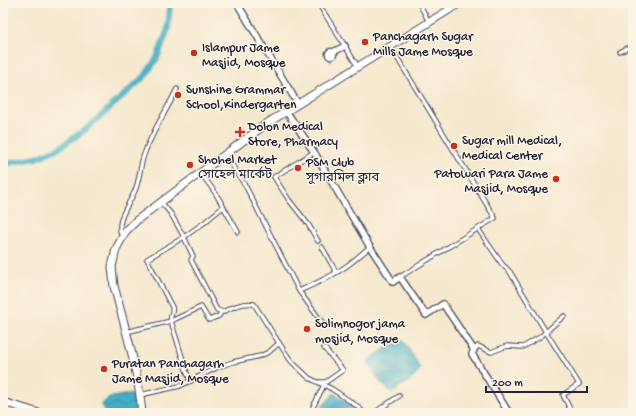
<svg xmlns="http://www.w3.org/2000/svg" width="636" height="416" font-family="'Gochi Hand','Noto Sans Bengali',sans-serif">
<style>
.water{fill:url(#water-waves);stroke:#346880}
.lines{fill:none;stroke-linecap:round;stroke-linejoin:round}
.river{stroke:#45aec4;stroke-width:6}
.street-casing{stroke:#424051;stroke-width:5.5}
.secondary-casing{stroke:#424051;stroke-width:8}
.highway-casing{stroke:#424051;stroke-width:9}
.street{stroke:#fff;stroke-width:3.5}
.secondary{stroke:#fff;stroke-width:5.5}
.highway{stroke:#fff;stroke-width:7}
.poi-dot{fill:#c8321e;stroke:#fcf5e5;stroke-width:1.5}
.labels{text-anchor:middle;stroke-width:3;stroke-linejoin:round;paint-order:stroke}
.poi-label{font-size:13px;fill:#22223b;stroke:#fcf5e5;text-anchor:start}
</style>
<defs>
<pattern id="water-waves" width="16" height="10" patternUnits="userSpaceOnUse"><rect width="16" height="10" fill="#45aec4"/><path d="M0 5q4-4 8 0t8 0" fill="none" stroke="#398da0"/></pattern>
</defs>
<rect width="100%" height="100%" fill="#fcf5e5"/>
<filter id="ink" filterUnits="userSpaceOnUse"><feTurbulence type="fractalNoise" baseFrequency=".025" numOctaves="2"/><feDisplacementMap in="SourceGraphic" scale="8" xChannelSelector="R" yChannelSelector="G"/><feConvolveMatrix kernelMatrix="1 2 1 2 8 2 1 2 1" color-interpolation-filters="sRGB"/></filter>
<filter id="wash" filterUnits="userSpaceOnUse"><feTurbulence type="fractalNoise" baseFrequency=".012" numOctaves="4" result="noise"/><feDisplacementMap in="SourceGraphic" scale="16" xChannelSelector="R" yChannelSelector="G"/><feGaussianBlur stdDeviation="0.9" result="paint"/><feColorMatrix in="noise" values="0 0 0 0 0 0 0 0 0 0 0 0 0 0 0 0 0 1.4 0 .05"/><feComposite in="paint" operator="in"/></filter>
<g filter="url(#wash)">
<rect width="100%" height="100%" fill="#f5e8ce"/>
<g class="water">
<path d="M400 339 403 340 417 362 420 369C417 376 406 385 399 386L396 391 391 392 382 384 368 363 370 359Z"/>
<polygon points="334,393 358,410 359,413 321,413 322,407"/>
<path d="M130 394 134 397 136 413H105L102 405C107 395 121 396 130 394Z"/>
</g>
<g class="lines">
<polyline class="river" points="3,164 36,158 59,148 85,130 145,76 157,58 168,29 170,3"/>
</g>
</g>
<g filter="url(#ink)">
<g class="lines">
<defs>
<g id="street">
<polyline points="318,3 358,67"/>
<polyline points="419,3 429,22"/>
<polyline points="390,46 495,218 400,277"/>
<polyline points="620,52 633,45"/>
<polyline points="314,152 274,177 289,200 308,224 318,241"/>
<path d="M225 154 246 187 299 291C315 284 331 277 345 267 354 261 361 254 370 247"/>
<polyline points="201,173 216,194 238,232"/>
<path d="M223 207 205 222 184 237 193 256 191 260 217 310 223 312C232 307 244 302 254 304L279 343"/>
<polyline points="478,229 502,264 510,272 546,332 579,384 563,395 572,413"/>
<path d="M122 237C114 220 131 203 136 188 140 177 140 164 145 152 153 130 167 110 177 89"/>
<polyline points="322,247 336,272"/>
<polyline points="299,291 324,325"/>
<path d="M126 332 171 321C169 316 174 312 172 307L147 259 184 237 171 214 161 202"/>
<polyline points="474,350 478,346 491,352 507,346 523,347 540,337 564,316"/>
<polyline points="191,381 187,373 171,321 201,307 209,320 219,316 221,312"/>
<polyline points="320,382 326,382 343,370 324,348"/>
<polyline points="140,395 180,386 218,367 233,362 260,356 269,352 279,343 291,361 309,378 332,389 357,406 364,413"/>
<polyline points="315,413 313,407 324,385"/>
<polyline points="374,413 399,396"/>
</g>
<g id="secondary">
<polyline points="237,3 298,104"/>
<circle cx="331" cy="54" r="2.5"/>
<polyline points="333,52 345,46"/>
<polyline points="286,111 314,152 370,247 393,282 400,277 426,315 443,304 474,350 472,354 509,413"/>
</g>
<g id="highway">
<polyline points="3,402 39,413"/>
<path d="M142 413C138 369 125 328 114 286L112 267 116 249 126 231 137 220 266 124 460 3"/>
</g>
</defs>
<use href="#street" class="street-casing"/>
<use href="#secondary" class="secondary-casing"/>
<use href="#highway" class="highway-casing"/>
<use href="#street" class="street"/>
<use href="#secondary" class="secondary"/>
<use href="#highway" class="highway"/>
</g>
</g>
<g class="poi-dot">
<circle cx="365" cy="42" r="4"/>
<circle cx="194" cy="53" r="4"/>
<circle cx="178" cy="95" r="4"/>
<path d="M238 126h4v4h4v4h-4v4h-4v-4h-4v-4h4z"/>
<circle cx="454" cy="146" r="4"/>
<circle cx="190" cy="165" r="4"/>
<circle cx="298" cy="168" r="4"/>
<circle cx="556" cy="179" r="4"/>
<circle cx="307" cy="329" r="4"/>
<circle cx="104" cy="369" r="4"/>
</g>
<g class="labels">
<g class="poi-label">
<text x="373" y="40">Panchagarh Sugar<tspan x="373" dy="15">Mills Jame Mosque</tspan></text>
<text x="202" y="51">Islampur Jame<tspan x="202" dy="15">Masjid, Mosque</tspan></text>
<text x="186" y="93">Sunshine Grammar<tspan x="186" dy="15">School,Kindergarten</tspan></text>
<text x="248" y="130">Dolon Medical<tspan x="248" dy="15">Store, Pharmacy</tspan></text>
<text x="462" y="144">Sugar mill Medical,<tspan x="462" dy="15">Medical Center</tspan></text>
<text x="198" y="163">Shohel Market<tspan x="198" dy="15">সোহেল মার্কেট</tspan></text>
<text x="306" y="166">PSM Club<tspan x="306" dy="15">সুগারমিল ক্লাব</tspan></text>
<text x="548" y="177" text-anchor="end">Patowari Para Jame<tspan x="548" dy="15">Masjid, Mosque</tspan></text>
<text x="315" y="327">Solimnogor jama<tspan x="315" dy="15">mosjid, Mosque</tspan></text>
<text x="112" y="367">Puratan Panchagarh<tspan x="112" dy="15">Jame Masjid, Mosque</tspan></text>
</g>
</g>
<rect width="636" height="416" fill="none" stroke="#fcf5e5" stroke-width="16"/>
<path d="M486 386v6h101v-6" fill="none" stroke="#22223b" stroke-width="2"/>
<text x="492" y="386" font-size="12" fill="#22223b" stroke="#fcf5e5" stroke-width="3" paint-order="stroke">200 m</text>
</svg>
